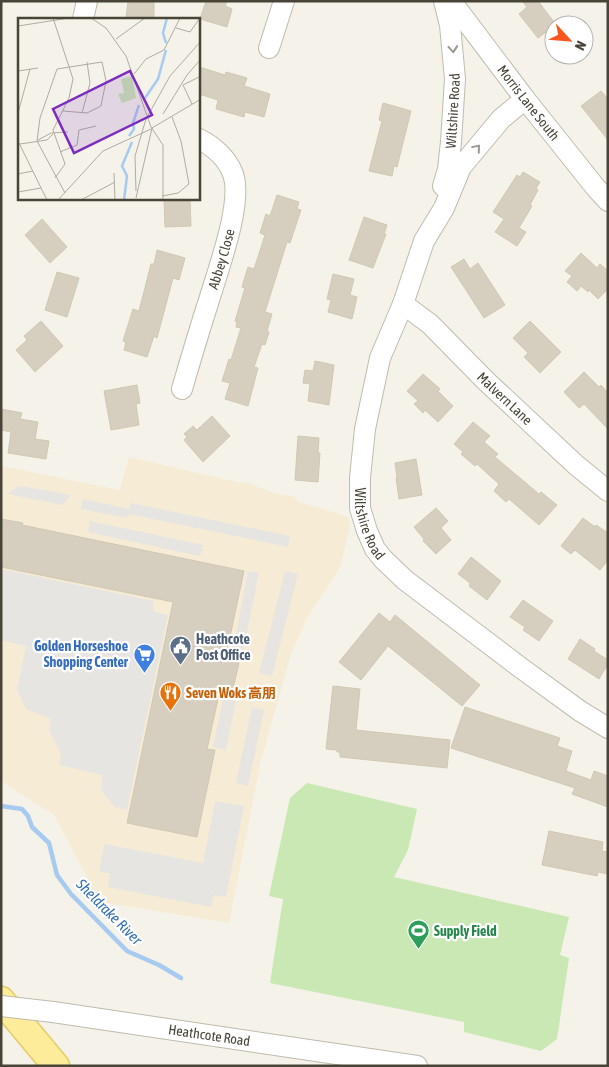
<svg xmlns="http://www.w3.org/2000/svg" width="609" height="1067" font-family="'Asap Condensed','Noto Sans SC',sans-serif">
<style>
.commercial{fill:#f6ecd5}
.pitch{fill:#cae8b3}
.parking{fill:#e6e5e1}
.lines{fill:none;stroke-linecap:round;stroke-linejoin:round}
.stream{stroke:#a7caf0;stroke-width:4.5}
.building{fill:#d6cfbf;stroke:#d1c8b2}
.minor-casing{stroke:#c0bbac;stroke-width:22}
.major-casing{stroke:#e4cc68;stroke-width:29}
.minor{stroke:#fff;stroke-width:20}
.major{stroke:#fdec99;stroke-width:26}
.minor-bridge-casing{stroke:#c0bbac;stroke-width:22;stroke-linecap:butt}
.minor-bridge{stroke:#fff;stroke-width:20}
.oneway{stroke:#9a9891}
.labels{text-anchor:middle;stroke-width:4.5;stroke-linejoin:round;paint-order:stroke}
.street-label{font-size:14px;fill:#484437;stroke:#fff}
.service-label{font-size:14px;font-weight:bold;fill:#4e5e75;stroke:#fff;text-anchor:start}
.shop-label{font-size:14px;font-weight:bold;fill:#366cbe;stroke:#fff;text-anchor:end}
.food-label{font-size:14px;font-weight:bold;fill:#c56008;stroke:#fff;text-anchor:start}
.leisure-label{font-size:14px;font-weight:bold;fill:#27864d;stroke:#fff;text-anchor:start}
.water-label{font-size:15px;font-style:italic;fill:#306eb5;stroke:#fff}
.inset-river{fill:none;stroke:#a7caf0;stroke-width:2.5}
.inset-road{fill:none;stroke:#afaca2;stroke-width:1}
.view{fill:#7b2cbf;fill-opacity:0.15;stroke:#7b2cbf;stroke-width:2.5}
.inset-edge{fill:none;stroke:#484437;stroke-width:2.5}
</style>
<rect width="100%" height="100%" fill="#f4f2e9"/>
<polygon class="commercial" points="129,457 241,483 246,482 276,494 293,496 299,502 349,517 350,527 340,568 307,618 291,654 261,760 229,923 100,902 54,815 1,781 1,466 120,490"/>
<polygon class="pitch" points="307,783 417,809 408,850 394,877 569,917 560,955 569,958 557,1039 541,1051 464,1032 464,1022 270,983 283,899 269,896 290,798"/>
<g class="parking">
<polygon points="19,486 45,490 71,495 62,505 8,494"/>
<polygon points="83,499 129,509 131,503 290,536 288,547 129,514 127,518 81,509"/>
<polygon points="90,521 203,545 200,556 88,532"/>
<polygon points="1,569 154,601 153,610 155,612 168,615 127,810 115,807 101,790 103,775 59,765 61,753 49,731 51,719 26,709 17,690 26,646 1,640"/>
<polygon points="248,571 259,573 243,652 233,650"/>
<polygon points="285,571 298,574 272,676 259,673"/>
<polygon points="223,699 236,701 226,750 213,747"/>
<polygon points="252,707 264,710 248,786 236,783"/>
<polygon points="215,801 244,806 226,897 214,895 211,907 108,887 110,874 99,871 104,844 203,863"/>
</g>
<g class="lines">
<polyline class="stream" points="1,806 22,809 28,816 32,827 49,843 57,875 71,894 127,951 159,965 181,978"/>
</g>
<g class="building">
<polygon points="128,1 154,1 154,19 126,19"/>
<polygon points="206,1 227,1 225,6 232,9 227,27 200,19"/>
<polygon points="522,1 538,1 554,22 554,42 546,32 538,38 519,14 527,7"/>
<polygon points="199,67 225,75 226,72 247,78 244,86 270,94 264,117 245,112 244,117 216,109 218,100 199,94"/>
<polygon points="601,91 608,99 608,140 581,106"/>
<polygon points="383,103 411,111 397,167 394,166 392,176 369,171 382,121 379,120"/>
<polygon points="523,172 540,182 536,188 538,190 530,205 532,206 519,228 526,232 517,246 495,232 504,219 493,212 517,175 520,177"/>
<polygon points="277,195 299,202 297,209 301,210 290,243 287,242 265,312 272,314 267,331 269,332 265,345 262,344 254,367 258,368 248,406 225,399 230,383 222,381 229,359 231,360 241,328 236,327 237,322 235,321 245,288 242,287 248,267 254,269 265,235 260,233 266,214 270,216"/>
<polygon points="164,199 190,199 191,226 165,227"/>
<polygon points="364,217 387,225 384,234 386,234 373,268 349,260"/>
<polygon points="42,219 67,247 50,263 25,235"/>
<polygon points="157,250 185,258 179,280 173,278 157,338 154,336 147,357 124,350 126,342 123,341 133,309 139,311 151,264 154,264"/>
<polygon points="581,253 597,268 600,264 608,271 608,289 598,299 589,290 588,292 581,286 577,291 567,282 572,276 565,271"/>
<polygon points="464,259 470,269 478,263 505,305 484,318 451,267"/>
<polygon points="57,272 79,278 67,317 45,310"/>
<polygon points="333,274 354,279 350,295 357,297 352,319 328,312 331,300 327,299"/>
<polygon points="41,321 63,346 35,372 16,350 27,340 24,336"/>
<polygon points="530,321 561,352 540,373 524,357 528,353 513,338"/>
<polygon points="315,361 334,365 329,405 308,401 310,384 303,383 305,370 313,371"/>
<polygon points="584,372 599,387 601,385 608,393 608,429 584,404 579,408 564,392"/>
<polygon points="423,374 440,389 438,391 453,406 438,422 425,410 423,413 414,404 418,401 407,391"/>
<polygon points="137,385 140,403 136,404 139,425 111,430 104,391"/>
<polygon points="1,409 22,413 20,419 38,422 35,439 49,441 46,459 8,453 11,432 1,430"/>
<polygon points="212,416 230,436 203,462 184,440 187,437 184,434 193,426 197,430"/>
<polygon points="473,422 490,436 484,442 498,454 495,457 539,494 541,492 557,505 539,525 509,499 506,502 494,491 499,484 477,464 475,466 461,454 463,452 454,444"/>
<polygon points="298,436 319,438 318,453 320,453 318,482 295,480"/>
<polygon points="416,459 422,495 399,499 396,478 397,477 395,463"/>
<polygon points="436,508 448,521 441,528 451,540 436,554 423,541 424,539 414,527"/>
<polygon points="583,518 595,527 596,525 608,533 608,560 600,570 575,550 571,554 561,546"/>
<polygon points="1,519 23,523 22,525 244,571 225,660 239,663 232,693 220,690 207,749 215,750 197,837 127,823 173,602 1,567"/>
<polygon points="471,557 501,581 487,600 469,586 470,583 458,574"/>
<polygon points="523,600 553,621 539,641 523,630 525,627 510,617"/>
<polygon points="379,613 390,622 395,615 480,685 462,706 388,646 361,680 339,662"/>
<polygon points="580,639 595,649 594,651 608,660 608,664 599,679 568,659"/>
<polygon points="333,686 360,689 356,730 450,740 447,768 340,757 340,752 337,752 337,750 326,749"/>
<polygon points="465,707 560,738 557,746 572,751 566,771 591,780 594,771 608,776 608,807 572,794 575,788 451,748"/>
<polygon points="549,831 603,842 602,851 608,852 608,874 598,872 597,876 542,865"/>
</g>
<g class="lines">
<defs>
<g id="minor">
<path id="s1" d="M451 1 525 99 596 188 608 201"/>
<polyline points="83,19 87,1"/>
<polyline points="269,48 284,1"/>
<path id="s2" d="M525 99 501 119 461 167 444 208 424 241 403 304 380 358 365 429 360 478V508L367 531 375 549 383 559 405 580 521 668 580 711 608 728"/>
<path id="s3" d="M443 186 448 169 451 142 455 79 450 25 444 1"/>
<path id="s4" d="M403 304 430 324 486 381 576 465 608 491"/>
<path id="s5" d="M182 389C191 358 200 328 210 297 219 267 243 202 233 174 227 158 213 146 199 139"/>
<path id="s6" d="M53 1012 417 1066"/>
</g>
<polyline id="major" points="1,1000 56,1066"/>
</defs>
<use href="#minor" class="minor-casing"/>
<use href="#major" class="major-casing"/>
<use href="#minor" class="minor"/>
<use href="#major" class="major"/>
<defs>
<polyline id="minor-bridge" points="1,1006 53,1012"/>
</defs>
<use href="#minor-bridge" class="minor-bridge-casing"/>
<use href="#minor-bridge" class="minor-bridge"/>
</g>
<defs><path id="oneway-chevron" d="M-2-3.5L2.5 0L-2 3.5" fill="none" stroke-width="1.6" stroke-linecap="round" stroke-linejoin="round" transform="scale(1.25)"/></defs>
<g class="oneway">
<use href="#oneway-chevron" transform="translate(453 49) rotate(85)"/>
<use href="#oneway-chevron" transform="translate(477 148) rotate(-50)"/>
</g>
<defs>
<symbol id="civic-pin" viewBox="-11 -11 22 30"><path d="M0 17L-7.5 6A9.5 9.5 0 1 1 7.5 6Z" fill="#5c6f8a" stroke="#fff"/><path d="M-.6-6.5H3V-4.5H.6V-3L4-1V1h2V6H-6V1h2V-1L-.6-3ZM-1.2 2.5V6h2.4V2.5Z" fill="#fff"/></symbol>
<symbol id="supermarket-pin" viewBox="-11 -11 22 30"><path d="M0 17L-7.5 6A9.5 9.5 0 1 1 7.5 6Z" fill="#3f7fe0" stroke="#fff"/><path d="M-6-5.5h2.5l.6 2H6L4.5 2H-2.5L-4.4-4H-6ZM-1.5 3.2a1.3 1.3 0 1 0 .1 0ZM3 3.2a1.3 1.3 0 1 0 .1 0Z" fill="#fff"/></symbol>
<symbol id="restaurant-pin" viewBox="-11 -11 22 30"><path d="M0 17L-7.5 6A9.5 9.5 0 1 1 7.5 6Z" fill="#e8710a" stroke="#fff"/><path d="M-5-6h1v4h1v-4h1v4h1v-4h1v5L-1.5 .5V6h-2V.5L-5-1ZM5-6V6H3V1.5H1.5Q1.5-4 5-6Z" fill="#fff"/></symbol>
<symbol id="stadium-pin" viewBox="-11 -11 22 30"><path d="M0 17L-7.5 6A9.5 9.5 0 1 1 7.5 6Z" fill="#2e9e5b" stroke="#fff"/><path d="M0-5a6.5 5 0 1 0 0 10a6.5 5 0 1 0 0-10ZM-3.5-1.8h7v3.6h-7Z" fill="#fff"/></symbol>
</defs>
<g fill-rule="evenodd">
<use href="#civic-pin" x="168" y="634" width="25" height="34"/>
<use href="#supermarket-pin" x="132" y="642" width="25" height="34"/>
<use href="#restaurant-pin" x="158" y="680" width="25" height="34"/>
<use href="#stadium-pin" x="406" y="918" width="25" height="34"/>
</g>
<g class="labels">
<g class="street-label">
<text dy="5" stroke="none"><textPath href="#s1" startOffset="128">Morris Lane South</textPath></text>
<text dy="5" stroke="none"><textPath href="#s3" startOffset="76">Wiltshire Road</textPath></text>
<text dy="5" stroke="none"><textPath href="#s5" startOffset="136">Abbey Close</textPath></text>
<text dy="5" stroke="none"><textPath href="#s4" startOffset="139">Malvern Lane</textPath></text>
<text dy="5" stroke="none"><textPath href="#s2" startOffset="471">Wiltshire Road</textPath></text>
<text dy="5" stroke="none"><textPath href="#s6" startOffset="158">Heathcote Road</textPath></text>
</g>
<g class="service-label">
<text x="196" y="644">Heathcote<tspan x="196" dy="16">Post Office</tspan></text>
</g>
<g class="shop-label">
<text x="128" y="651">Golden Horseshoe<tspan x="128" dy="16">Shopping Center</tspan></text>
</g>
<g class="food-label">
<text x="186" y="698">Seven Woks 高朋</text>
</g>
<g class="leisure-label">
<text x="434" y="936">Supply Field</text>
</g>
<g class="water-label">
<text transform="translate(109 912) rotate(45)" y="5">Sheldrake River</text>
</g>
</g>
<g transform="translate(18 18)">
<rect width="182" height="182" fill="#f4f2e9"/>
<path d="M114 58 118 80 104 85 100 76 106 75 103 61Z" fill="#cae8b3"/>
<path class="inset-river" d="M148 25 145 15 149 0M127 80 140 61 148 32M111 118 116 111 115 105 121 87M106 182 109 158 104 148 114 124"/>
<path class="inset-road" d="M35 0 55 61 51 80 35 112 47 146 37 160M73 0 88 10 108 38 133 109 145 127V182M0 8 51 0M158 10 172 14 182 0M98 21 127 0M0 53 20 50M116 56 128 41 146 32 162 0M174 86 165 67 183 58M45 93 69 95 83 88 88 63 84 44 39 51 22 100 19 123 47 175M0 95 12 51M64 95 72 65 69 44M145 96 169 57 183 41M20 122 33 115 50 114M0 123 29 182M2 126 29 122 35 116M42 134 59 127 61 112 78 108M96 155 97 182M0 156 15 153M118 173 117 138 128 101 152 58 183 23M0 174 23 170M144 178 160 175 171 166 163 123 154 99M118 180 134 110 183 81M40 182 85 133 133 111M63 182 97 164"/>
<path class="view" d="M112 53 134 97 56 135 35 91Z"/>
<rect width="182" height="182" class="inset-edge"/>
</g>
<rect width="609" height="1067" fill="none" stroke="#484437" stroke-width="5"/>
<g transform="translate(569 40) rotate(116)"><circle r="24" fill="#ffffff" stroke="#b6b4af"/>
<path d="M0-4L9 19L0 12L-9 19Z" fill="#f9551c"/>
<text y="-8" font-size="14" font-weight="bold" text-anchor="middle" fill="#484437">N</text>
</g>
</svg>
